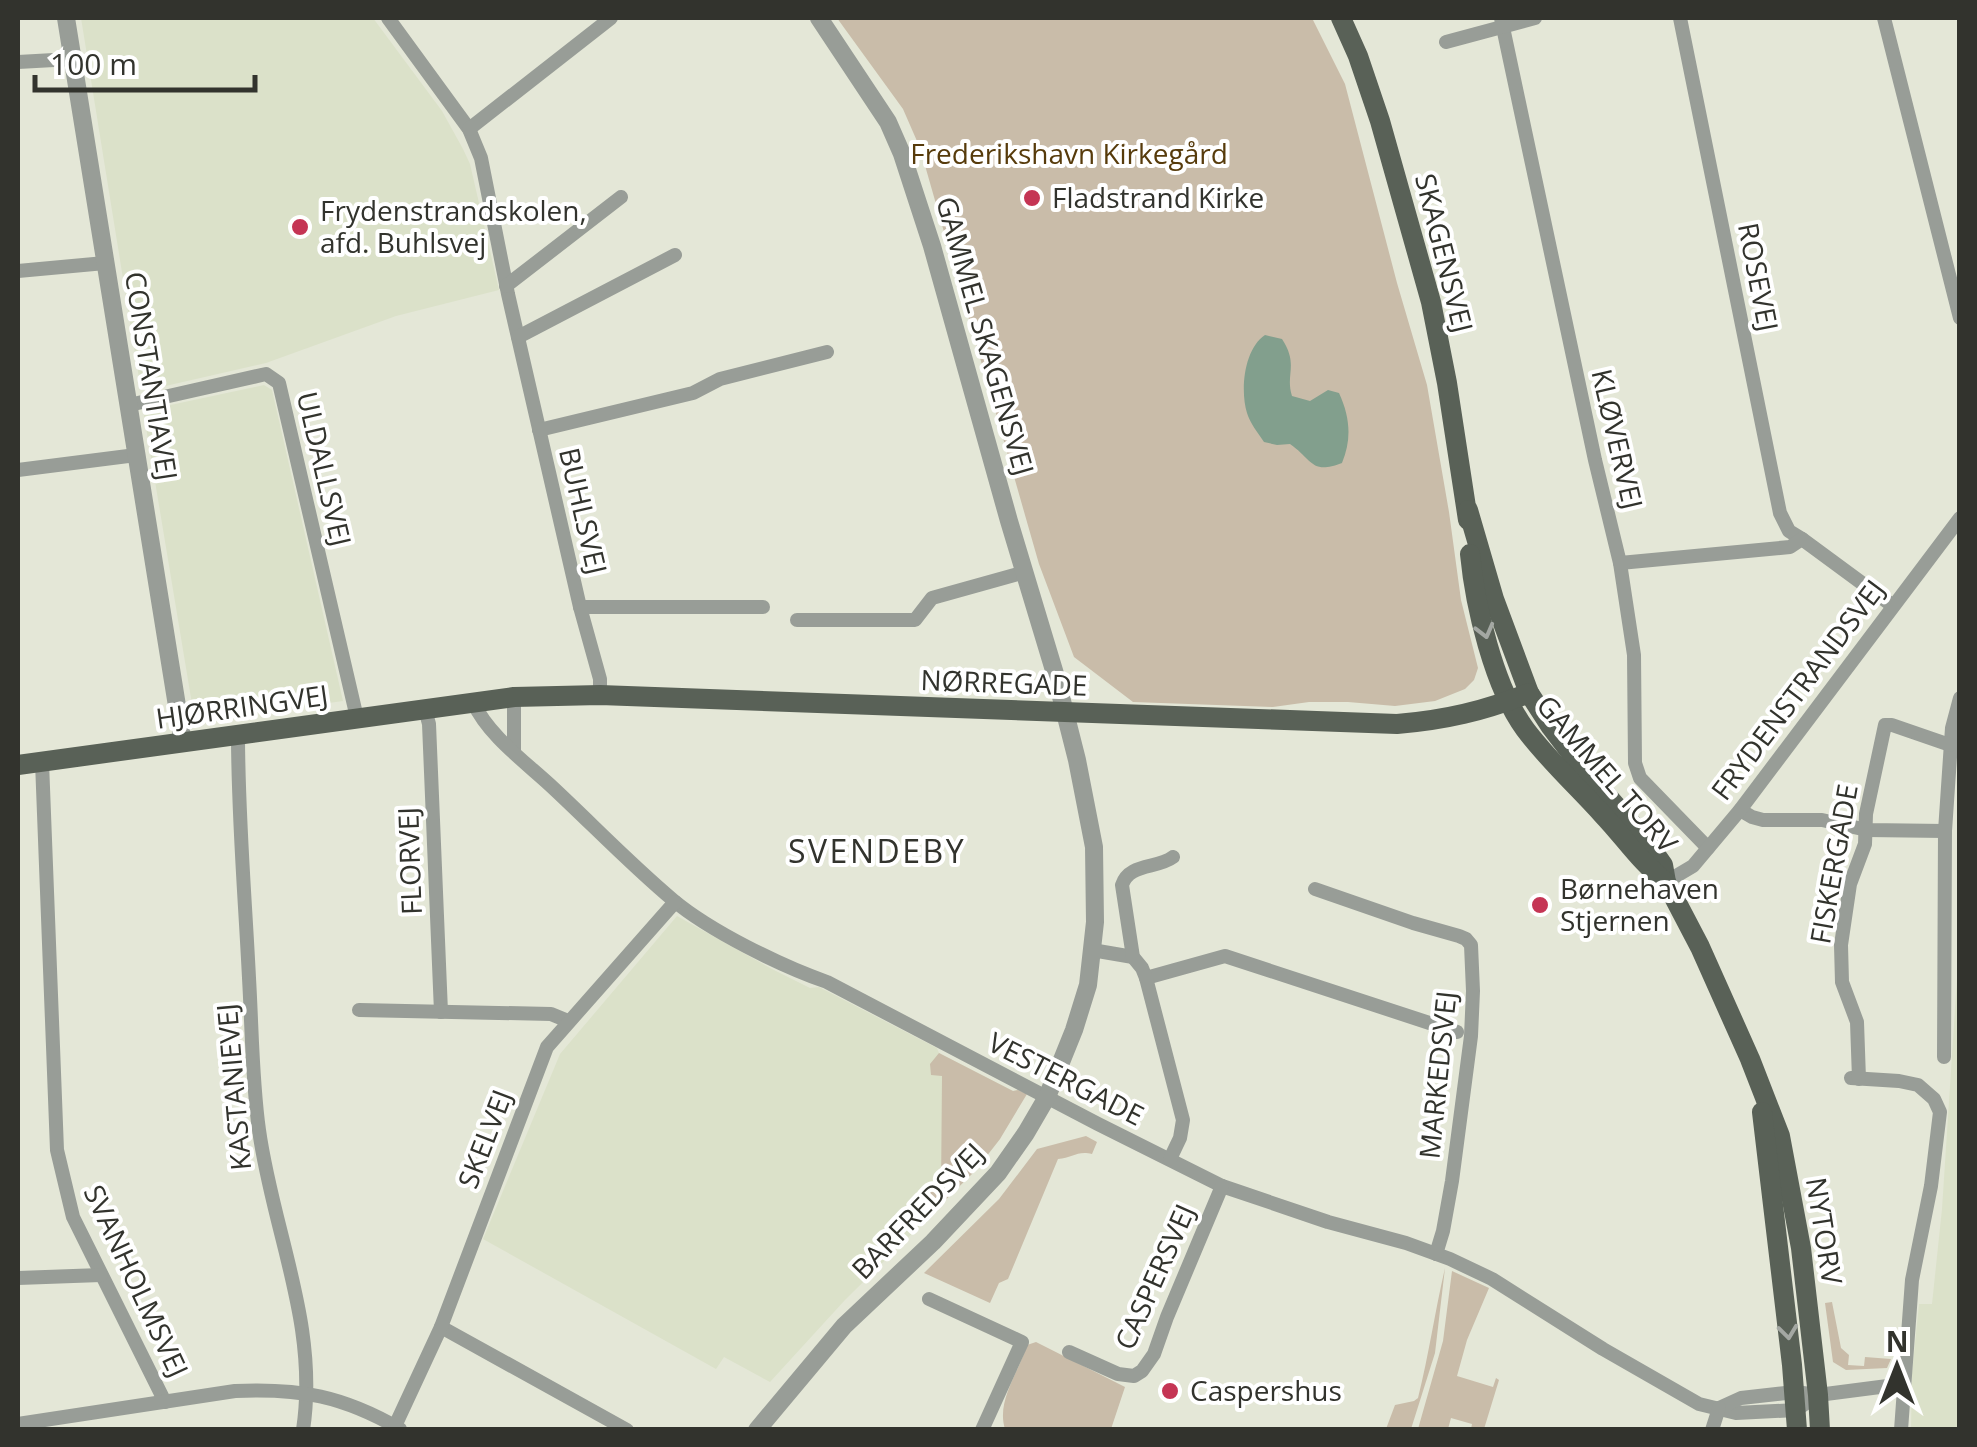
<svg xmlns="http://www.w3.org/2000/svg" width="1977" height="1447" font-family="'Open Sans',sans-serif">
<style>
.built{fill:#dbe1c9}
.green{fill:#c9bca9}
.water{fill:#829f8d}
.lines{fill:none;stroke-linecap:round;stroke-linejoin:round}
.minor{stroke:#989d97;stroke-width:14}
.tertiary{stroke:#989d97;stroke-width:18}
.primary{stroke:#596157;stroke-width:20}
.oneway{stroke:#a4a8a3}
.poi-dot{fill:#c53554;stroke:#fff;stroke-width:4}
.labels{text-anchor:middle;stroke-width:8;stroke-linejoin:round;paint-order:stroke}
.park-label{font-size:28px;fill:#573b0b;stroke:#fff}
.poi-label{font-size:28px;fill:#32332d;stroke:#fff;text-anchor:start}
.street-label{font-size:28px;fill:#32332d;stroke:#fff}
.quarter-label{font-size:32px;letter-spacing:2.5px;fill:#32332d;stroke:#fff}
</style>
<rect width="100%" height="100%" fill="#e4e7d7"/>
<g class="built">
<polygon points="81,18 373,18 442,111 463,149 470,164 499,290 396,316 266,363 148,390 140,384"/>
<polygon points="264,385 272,390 343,701 202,721 194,716 144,415 147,410"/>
<polygon points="677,916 772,969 810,988 819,987 937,1048 939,1053 1013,1091 1018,1090 1000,1139 975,1171 845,1300 770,1382 724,1357 716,1369 483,1239 560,1054"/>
<polygon points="1959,948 1959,1429 1911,1430 1912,1373 1919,1304 1932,1304 1942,1209"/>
</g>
<g class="green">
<polygon points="837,18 1312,18 1345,84 1397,283 1427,385 1449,512 1461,600 1478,668 1474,680 1465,689 1435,701 1395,706 1348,702 1309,702 1273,707 1133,702 1074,657 1039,564 920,148 903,109"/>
<polygon points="939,1053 1013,1091 1018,1090 1027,1094 1000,1139 975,1171 930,1215 928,1192 941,1191 942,1076 931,1075 930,1064"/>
<path d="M1086 1136 1097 1142 1092 1154C1078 1150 1072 1158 1058 1159L1008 1279 999 1283 990 1303 924 1273 999 1199 1037 1149Z"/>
<path d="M1445 1268 1435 1353 1411 1429H1386L1395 1405 1414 1401 1418 1398C1429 1354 1435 1311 1445 1268Z"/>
<polygon points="1452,1271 1489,1288 1467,1340 1457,1376 1493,1387 1496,1378 1499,1380 1484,1429 1471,1429 1472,1424 1451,1418 1448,1429 1418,1429 1443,1341"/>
<polygon points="1832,1302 1841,1348 1849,1355 1848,1365 1864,1366 1865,1357 1891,1359 1887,1368 1846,1370 1833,1362 1825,1303"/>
<path d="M1036 1342 1125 1387 1111 1429H1005C996 1401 1019 1372 1027 1345Z"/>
</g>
<path class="water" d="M1265 335 1282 339C1299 365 1285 374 1292 396L1310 401 1328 390 1339 393C1350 417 1352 439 1342 463 1311 475 1313 460 1290 444L1277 445 1264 442C1258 433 1250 423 1247 413 1240 390 1244 349 1265 335Z"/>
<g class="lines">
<g class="minor">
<polyline points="388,18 469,129 481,158 508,294 580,607 600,679 600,695"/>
<polyline points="1501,18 1595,460 1620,563 1634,655 1635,763 1640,778 1708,848"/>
<polyline points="1680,18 1780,513 1789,531 1802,539"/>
<polyline points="1884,18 1960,318"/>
<polyline points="1446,42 1535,18"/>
<polyline points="18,62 72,59"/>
<polyline points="469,129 611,18"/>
<polyline points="18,271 105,263"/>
<polyline points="506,286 621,197"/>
<polyline points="518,337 675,255"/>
<polyline points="129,405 266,374 279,383 357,718"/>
<polyline points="539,430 693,393 720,379 827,352"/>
<polyline points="18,470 136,455"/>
<polyline points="1620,563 1790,547 1802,539 1893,606"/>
<polyline points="580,607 763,607"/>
<polyline points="797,620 915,620 932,598 1025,572"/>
<polyline points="514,697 514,752"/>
<path d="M473 702C488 735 524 761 550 785 591 823 630 864 673 900 710 931 781 966 827 982L1098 1124 1222 1186 1328 1222 1406 1243 1450 1259 1492 1279 1603 1349 1699 1404 1736 1413 1796 1410 1818 1395"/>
<polyline points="425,709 429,724 441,1012"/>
<path d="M238 735C238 816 245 897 249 978 252 1029 252 1080 259 1130 273 1232 319 1325 303 1430"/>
<polyline points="42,762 57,1150 73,1217 165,1402"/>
<polyline points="1740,810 1752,817 1763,820 1822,820 1867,830 1945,831"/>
<polyline points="1666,882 1693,866 1740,810 1960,518"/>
<polyline points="1315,889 1413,923 1459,936 1466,939 1471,945 1473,991 1471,1036 1452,1181 1443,1231 1436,1254"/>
<polyline points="1092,950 1133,957"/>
<polyline points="1146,978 1225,956 1457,1032"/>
<polyline points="359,1010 551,1014 568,1021"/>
<polyline points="1944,1057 1945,831 1952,728 1960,698"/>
<polyline points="1851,1078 1899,1081 1918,1085 1934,1099 1940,1112 1931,1186 1912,1280 1901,1430"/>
<polyline points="1859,1079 1857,1022 1842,982 1841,945 1850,884 1865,844 1866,814 1885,725 1892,725 1950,745"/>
<path d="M1170 1159 1180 1138 1183 1120 1146 978 1142 968 1133 957 1122 885C1129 863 1157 869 1173 857"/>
<polyline points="18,1278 101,1275"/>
<polyline points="929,1299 1022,1342 982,1430"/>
<polyline points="441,1327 627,1430"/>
<polyline points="1069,1352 1118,1374 1134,1376 1142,1371 1154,1354 1167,1317 1222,1186"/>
<polyline points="1719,1408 1741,1398 1795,1392 1818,1395 1903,1384"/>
<path d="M18 1424 235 1391C300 1388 343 1396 400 1429"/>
<polyline points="395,1426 441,1327 547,1047 675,902"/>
<polyline points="1712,1430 1719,1408"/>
</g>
<g class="tertiary">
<polyline points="66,18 183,743"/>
<polyline points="757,1430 844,1326 933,1242 998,1173 1026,1133 1047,1097 1074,1030 1088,985 1095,922 1094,847 1077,760 1056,677 1009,521 932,246 902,154 888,122 819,18"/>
</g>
<g class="primary">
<polyline points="1341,18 1358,56 1380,121 1431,302 1447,383 1468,520"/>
<polyline points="1468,510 1494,599 1529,693 1551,727 1577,761 1644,838 1663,865 1666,882 1700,947 1750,1059 1780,1136 1801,1248 1818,1395 1820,1430"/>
<path d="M1470 554C1475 606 1494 687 1525 729 1548 760 1577 786 1603 815 1624 837 1641 863 1666 882"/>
<path d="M18 765 514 697 600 695 1397 724C1445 720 1484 711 1529 693"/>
<polyline points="1762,1112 1792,1365 1797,1430"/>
</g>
</g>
<defs><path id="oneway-chevron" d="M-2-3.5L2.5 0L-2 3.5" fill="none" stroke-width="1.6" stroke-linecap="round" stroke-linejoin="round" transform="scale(2.5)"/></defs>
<g class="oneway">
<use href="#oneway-chevron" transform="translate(1485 631) rotate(75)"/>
<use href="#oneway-chevron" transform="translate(1788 1332) rotate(83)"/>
</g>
<g class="poi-dot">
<circle cx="1032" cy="198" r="10"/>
<circle cx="300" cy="227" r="10"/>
<circle cx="1540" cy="905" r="10"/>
<circle cx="1170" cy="1391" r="10"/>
</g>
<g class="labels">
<g class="park-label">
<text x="1069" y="164">Frederikshavn Kirkegård</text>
</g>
<g class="poi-label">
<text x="1052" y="208">Fladstrand Kirke</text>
<text x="320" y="221">Frydenstrandskolen,<tspan x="320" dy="32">afd. Buhlsvej</tspan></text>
<text x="1560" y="899">Børnehaven<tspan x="1560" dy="32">Stjernen</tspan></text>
<text x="1190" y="1401">Caspershus</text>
</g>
<g class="street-label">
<text transform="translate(1444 253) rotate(76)" y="10">SKAGENSVEJ</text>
<text transform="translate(1758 277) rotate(79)" y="10">ROSEVEJ</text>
<text transform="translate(985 336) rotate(74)" y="10">GAMMEL SKAGENSVEJ</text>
<text transform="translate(151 376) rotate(81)" y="10">CONSTANTIAVEJ</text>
<text transform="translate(1617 439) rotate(77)" y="10">KLØVERVEJ</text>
<text transform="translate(324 469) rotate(77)" y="10">ULDALLSVEJ</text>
<text transform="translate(583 511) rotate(77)" y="10">BUHLSVEJ</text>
<text transform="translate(1004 683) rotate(2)" y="10">NØRREGADE</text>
<text transform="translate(1798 690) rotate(-53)" y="10">FRYDENSTRANDSVEJ</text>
<text transform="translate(242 707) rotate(-8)" y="10">HJØRRINGVEJ</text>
<text transform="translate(1607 774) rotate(49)" y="10">GAMMEL TORV</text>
<text transform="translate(410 861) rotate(-92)" y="10">FLORVEJ</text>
<text transform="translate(1834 864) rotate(-80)" y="10">FISKERGADE</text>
<text transform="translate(1438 1075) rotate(-84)" y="10">MARKEDSVEJ</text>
<text transform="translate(1066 1079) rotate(27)" y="10">VESTERGADE</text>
<text transform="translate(234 1087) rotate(-95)" y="10">KASTANIEVEJ</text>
<text transform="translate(485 1139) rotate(-69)" y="10">SKELVEJ</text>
<text transform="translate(918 1211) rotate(-46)" y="10">BARFREDSVEJ</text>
<text transform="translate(1824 1231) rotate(81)" y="10">NYTORV</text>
<text transform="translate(1155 1277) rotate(-66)" y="10">CASPERSVEJ</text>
<text transform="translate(136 1281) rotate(65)" y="10">SVANHOLMSVEJ</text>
</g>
<g class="quarter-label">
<text x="877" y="863">SVENDEBY</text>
</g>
</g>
<rect width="1977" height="1447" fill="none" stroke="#32332d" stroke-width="40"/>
<g transform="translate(1897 1367)" stroke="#ffffff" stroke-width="8" paint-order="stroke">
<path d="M0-8L18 38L0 25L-18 38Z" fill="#32332d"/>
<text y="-15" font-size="28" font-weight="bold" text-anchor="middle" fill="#32332d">N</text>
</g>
<path d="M35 75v15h220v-15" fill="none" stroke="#32332d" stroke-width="5"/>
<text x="50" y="75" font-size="30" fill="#32332d" stroke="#ffffff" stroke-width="8" paint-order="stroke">100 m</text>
</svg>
